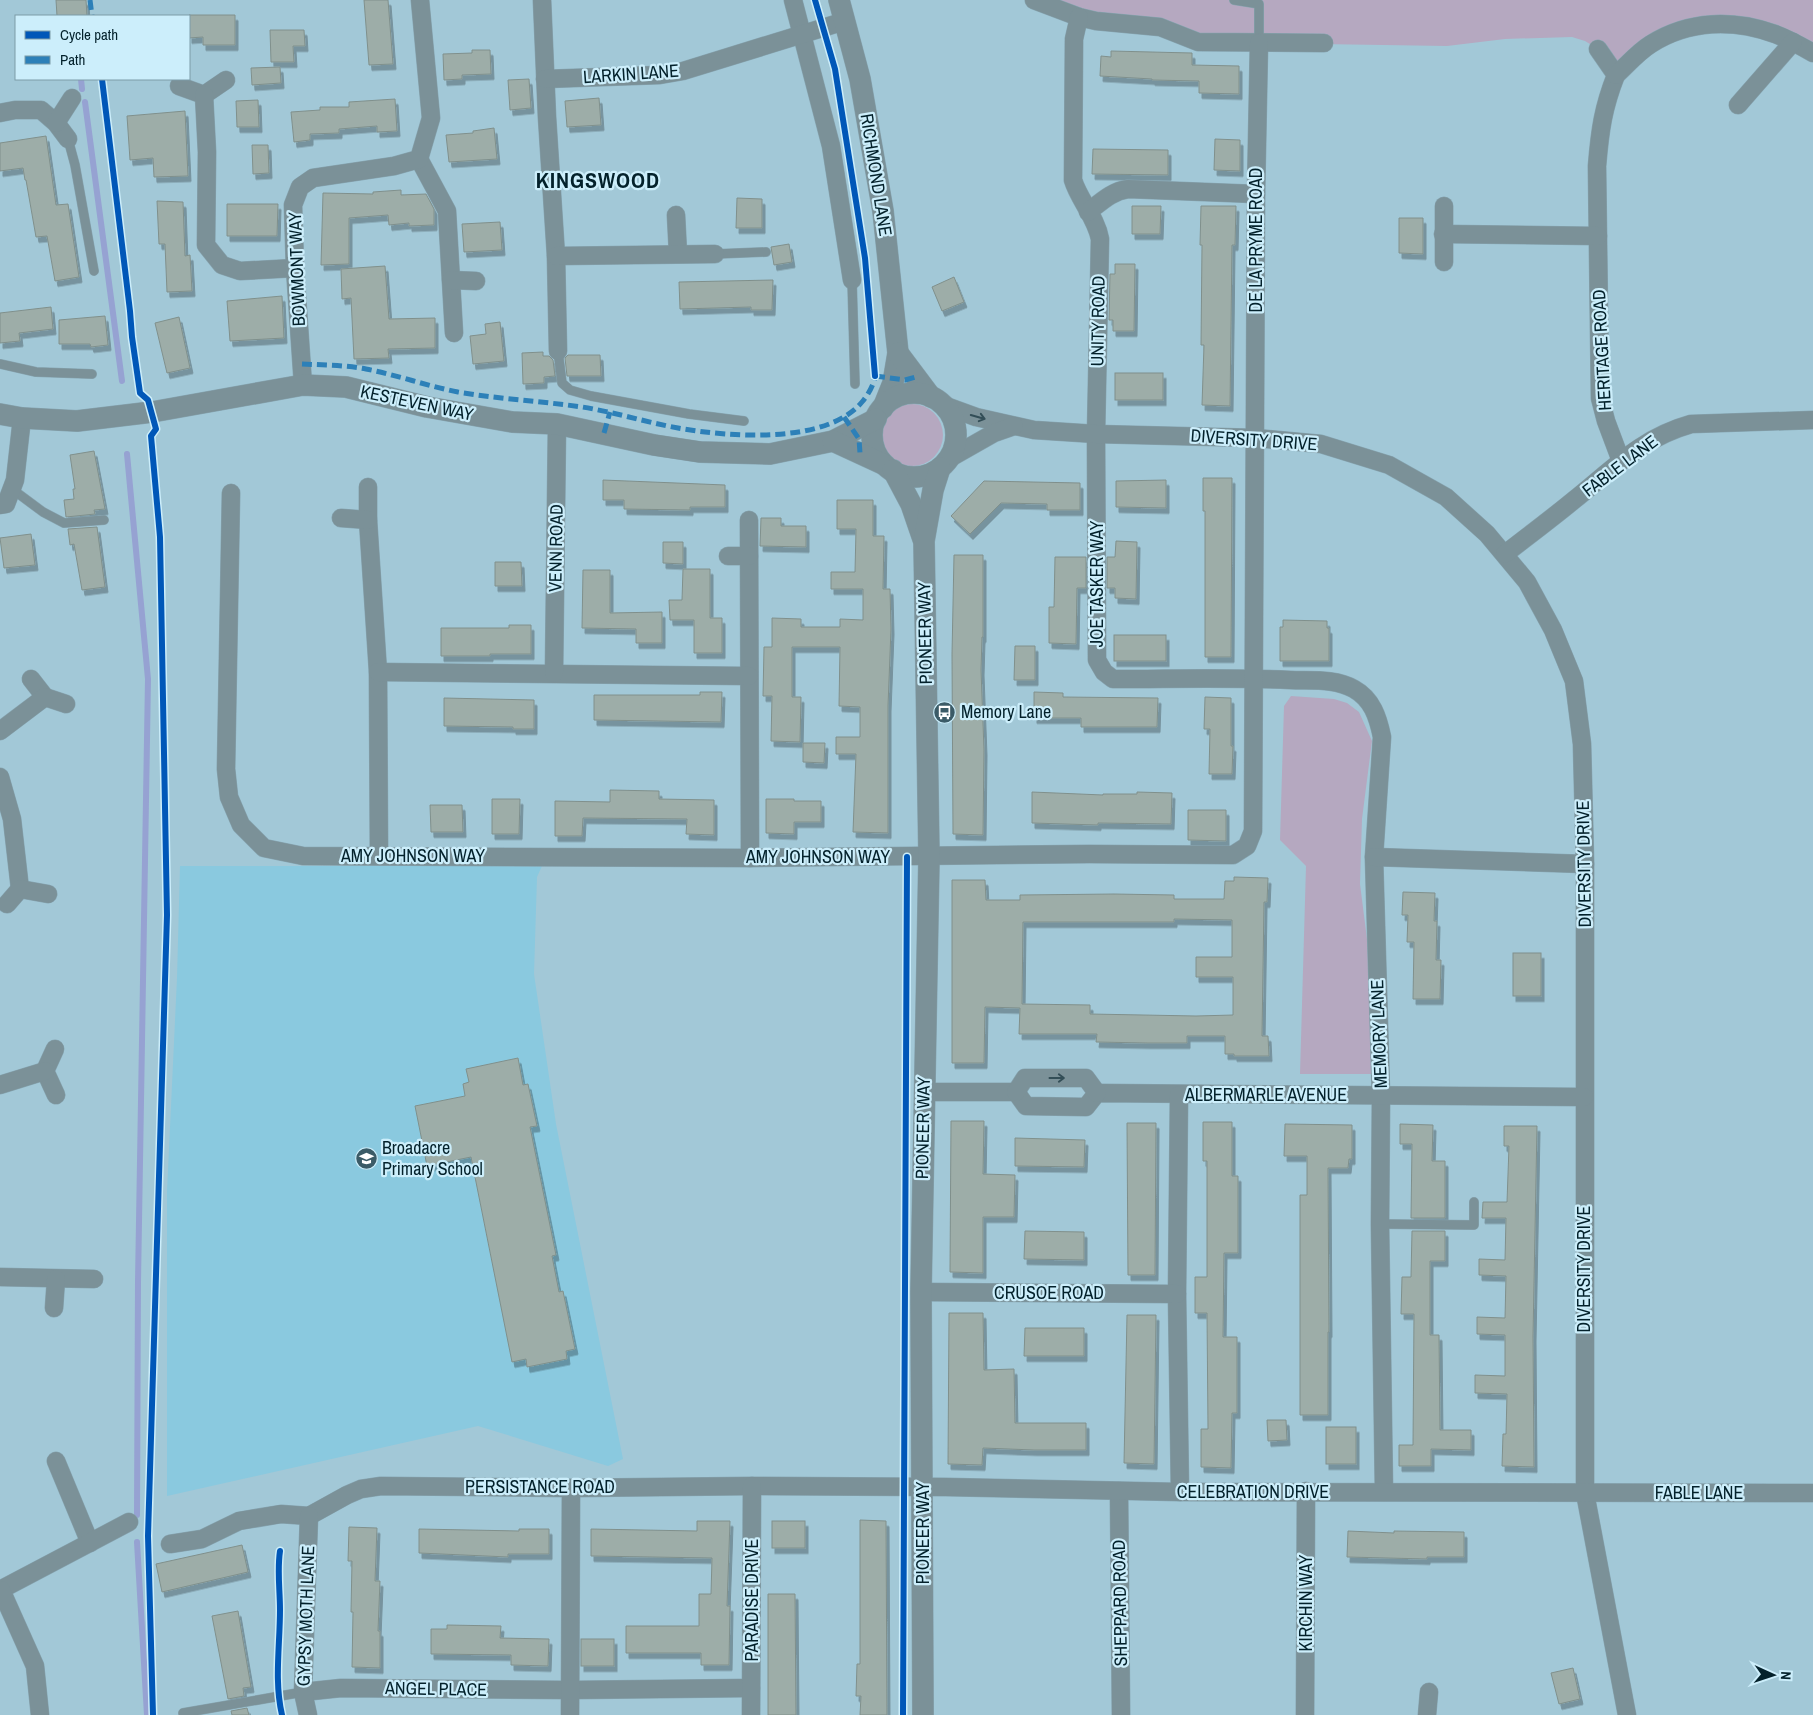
<svg xmlns="http://www.w3.org/2000/svg" width="1813" height="1715" font-family="'Archivo Narrow',sans-serif">
<style>
.built{fill:#8ac9df}
.green{fill:#b5a8c0}
.lines{fill:none;stroke-linecap:round;stroke-linejoin:round}
.stream{stroke:#96a2d2;stroke-width:6}
.building{fill:#9dada8;stroke:#80908c;fill-rule:evenodd;filter:url(#shadow)}
.service-casing{stroke:#87a5b1;stroke-width:10}
.minor-casing{stroke:#87a5b1;stroke-width:19}
.tertiary-casing{stroke:#87a5b1;stroke-width:22}
.service{stroke:#7b9198;stroke-width:9}
.minor{stroke:#7b9198;stroke-width:18}
.tertiary{stroke:#7b9198;stroke-width:21}
.quiet{stroke:#2d80b8;stroke-width:5;stroke-dasharray:10 5;stroke-linecap:butt}
.cycleway-casing{stroke:#cceefb;stroke-width:9}
.cycleway{stroke:#0057b8;stroke-width:6}
.oneway{stroke:#334e57}
.labels{text-anchor:middle;stroke-width:4.5;stroke-linejoin:round;paint-order:stroke}
.street-label{font-size:18px;fill:#03212b;stroke:#cceefb}
.poi-label{font-size:18px;fill:#03212b;stroke:#cceefb;text-anchor:start}
.district-label{font-size:22px;font-weight:bold;letter-spacing:1px;fill:#03212b;stroke:#cceefb}
</style>
<defs>
<filter id="shadow"><feDropShadow dx="3" dy="5.5" stdDeviation="0" flood-color="#0004"/></filter>
</defs>
<rect width="100%" height="100%" fill="#a2c8d7"/>
<polygon class="built" points="180,866 542,866 537,877 534,974 556,1124 623,1459 608,1466 478,1426 167,1496 167,1192 177,978"/>
<g class="green">
<polygon points="1034,0 1813,0 1813,44 1697,26 1616,75 1598,49 1585,41 1572,37 1505,39 1447,46 1198,42"/>
<circle cx="912" cy="435" r="31"/>
<polygon points="1291,696 1334,699 1347,703 1359,712 1372,741 1362,819 1360,884 1368,947 1372,1074 1300,1074 1306,866 1280,840 1284,706"/>
</g>
<g class="lines">
<g class="stream">
<polyline points="81,79 82,89"/>
<polyline points="85,102 122,381"/>
<polyline points="127,454 148,679 138,1282 137,1515"/>
<polyline points="137,1542 147,1715"/>
</g>
</g>
<g class="building">
<polygon points="56,0 86,0 87,16 57,16"/>
<polygon points="364,0 388,0 393,64 369,65"/>
<polygon points="189,15 235,15 235,45 203,45 203,37 189,38"/>
<polygon points="270,30 304,30 305,46 293,46 294,62 271,62"/>
<polygon points="472,50 490,50 491,74 462,75 462,79 444,80 443,54 472,53"/>
<polygon points="1111,51 1192,53 1192,65 1239,66 1239,94 1199,93 1199,81 1152,80 1152,79 1100,76 1101,56 1111,57"/>
<polygon points="280,67 281,83 252,85 251,68"/>
<polygon points="529,79 531,108 510,110 508,80"/>
<polygon points="599,98 601,125 567,127 565,101"/>
<polygon points="395,99 397,131 377,132 377,126 339,129 339,133 310,134 310,140 294,142 291,112 320,110 320,107 349,107 349,102"/>
<polygon points="258,100 259,127 237,127 236,101"/>
<polygon points="185,111 188,176 154,177 153,158 130,160 127,116"/>
<polygon points="494,128 497,159 449,162 446,135 473,133 473,131"/>
<polygon points="46,136 56,205 68,204 79,277 55,281 47,236 36,237 26,180 25,180 23,168 0,171 0,143"/>
<polygon points="1215,139 1240,140 1240,171 1214,170"/>
<polygon points="252,145 268,145 269,173 253,174"/>
<polygon points="1093,149 1168,150 1168,175 1092,174"/>
<polygon points="401,190 401,195 426,194 434,209 434,225 409,226 409,223 389,225 388,215 349,218 349,264 321,265 323,193 373,194 373,192"/>
<polygon points="737,198 762,199 762,228 736,228"/>
<polygon points="157,201 183,202 185,256 190,255 192,291 167,292 165,244 159,244"/>
<polygon points="227,204 278,204 277,236 227,236"/>
<polygon points="1132,206 1161,206 1160,234 1132,234"/>
<polygon points="1201,206 1236,206 1235,245 1232,245 1230,406 1202,405 1204,345 1201,345 1202,245 1200,245"/>
<polygon points="1399,218 1423,218 1423,254 1399,253"/>
<polygon points="500,222 502,250 464,252 462,224"/>
<polygon points="789,244 792,262 774,265 771,247"/>
<polygon points="1115,264 1135,264 1134,331 1113,331 1113,320 1109,320 1110,274 1115,274"/>
<polygon points="385,266 389,319 435,318 435,348 388,349 389,358 354,359 351,298 342,299 341,269"/>
<polygon points="954,277 964,302 942,311 932,287"/>
<polygon points="773,280 772,310 751,310 751,307 680,309 679,282"/>
<polygon points="282,296 284,338 230,341 227,301"/>
<polygon points="51,307 53,329 19,333 20,341 0,343 0,313"/>
<polygon points="105,316 108,345 91,347 90,344 59,344 59,320"/>
<polygon points="179,317 190,368 167,373 155,323"/>
<polygon points="500,322 504,361 473,364 470,336 486,334 485,324"/>
<polygon points="543,352 543,356 549,356 553,360 555,376 544,377 544,383 523,384 522,353"/>
<polygon points="568,355 600,355 601,376 567,376 565,358"/>
<rect x="1115" y="373" width="48" height="27"/>
<polygon points="94,451 105,509 94,510 95,514 66,517 64,500 74,499 73,489 75,489 70,455"/>
<polygon points="1203,478 1232,478 1231,657 1205,657 1205,511 1203,511"/>
<polygon points="603,480 725,485 725,507 690,507 690,510 624,509 624,500 603,500"/>
<polygon points="1166,480 1166,508 1116,507 1116,481"/>
<polygon points="984,481 1080,483 1080,510 1047,510 1047,504 1001,503 970,534 951,516"/>
<polygon points="837,500 873,500 873,536 884,536 883,589 890,589 891,629 888,706 888,833 853,832 856,754 836,754 836,737 860,737 860,707 839,706 840,647 792,647 792,697 801,697 800,742 771,741 772,696 763,696 764,647 772,647 772,618 801,619 801,627 840,627 840,619 863,620 863,589 831,589 831,572 855,572 856,529 837,529"/>
<polygon points="761,518 781,518 781,526 806,526 806,547 760,546"/>
<polygon points="97,527 105,587 82,590 74,544 70,545 68,529"/>
<polygon points="31,534 35,565 4,568 0,538"/>
<polygon points="1116,541 1137,542 1136,599 1115,598 1115,588 1107,588 1107,557 1115,557"/>
<polygon points="663,542 683,542 683,564 663,563"/>
<polygon points="954,555 983,555 983,637 982,637 981,670 984,750 983,835 953,834 952,654"/>
<polygon points="1055,557 1086,557 1086,588 1077,588 1076,644 1049,643 1049,607 1054,607"/>
<polygon points="495,562 521,562 522,586 495,586"/>
<polygon points="683,569 710,569 710,618 722,618 722,653 694,653 694,620 670,620 669,600 682,600"/>
<polygon points="583,570 610,570 610,613 662,612 662,643 636,643 636,629 582,628"/>
<polygon points="1283,620 1327,621 1327,628 1329,628 1329,661 1280,661 1280,627 1283,627"/>
<polygon points="509,625 531,625 531,654 490,654 490,656 441,656 441,628 509,628"/>
<rect x="1114" y="635" width="52" height="26"/>
<polygon points="1015,646 1035,646 1035,680 1014,680"/>
<polygon points="700,692 722,692 721,722 594,720 594,695 700,695"/>
<polygon points="1034,692 1063,693 1063,697 1158,698 1157,727 1081,727 1081,718 1034,718"/>
<polygon points="1205,697 1231,698 1231,746 1233,746 1232,774 1209,774 1210,729 1204,729"/>
<polygon points="444,698 534,700 534,729 513,729 513,727 444,726"/>
<polygon points="803,743 825,743 824,763 803,762"/>
<polygon points="610,790 659,791 659,799 714,800 714,835 686,834 687,819 583,818 582,836 555,836 555,801 610,802"/>
<polygon points="1032,792 1103,795 1103,794 1137,794 1137,792 1172,793 1171,824 1098,823 1098,825 1032,823"/>
<polygon points="492,799 520,799 519,834 492,834"/>
<polygon points="766,799 794,799 794,801 821,801 821,822 794,822 794,834 766,833"/>
<polygon points="430,805 462,805 463,832 431,832"/>
<polygon points="1188,810 1226,810 1226,841 1188,840"/>
<path d="M1234 877 1268 878 1267 902H1264L1262 1036H1268L1269 1056H1234V1054H1225V1036H1187V1043H1147L1096 1042 1097 1034H1019L1020 1008 985 1007 984 1063H952V880H985L986 900H1020V895L1114 894 1174 895V899H1224L1225 881H1234ZM1174 919 1232 920V957H1196V977H1233V1015L1196 1016 1090 1014V1005L1022 1004 1023 922H1174Z"/>
<polygon points="1403,892 1435,893 1434,921 1437,921 1436,960 1441,960 1440,999 1413,999 1414,942 1407,942 1408,915 1402,915"/>
<rect x="1513" y="953" width="28" height="43"/>
<polygon points="518,1058 523,1085 528,1084 537,1126 530,1127 556,1255 552,1256 559,1292 563,1291 575,1349 566,1351 567,1359 527,1367 526,1359 512,1362 471,1157 427,1166 415,1106 465,1096 463,1084 469,1082 466,1069"/>
<polygon points="951,1121 984,1121 983,1174 1015,1175 1014,1217 983,1217 983,1273 950,1272"/>
<polygon points="1203,1122 1232,1122 1232,1176 1238,1176 1238,1253 1224,1253 1223,1337 1237,1337 1237,1413 1232,1413 1231,1468 1201,1467 1201,1429 1208,1429 1207,1313 1195,1313 1195,1277 1207,1277 1207,1161 1203,1161"/>
<polygon points="1127,1123 1156,1123 1155,1275 1128,1275"/>
<polygon points="1285,1124 1352,1125 1352,1159 1349,1159 1348,1168 1328,1168 1329,1332 1328,1332 1328,1415 1300,1415 1300,1195 1307,1195 1307,1156 1284,1156"/>
<polygon points="1400,1124 1433,1125 1432,1161 1445,1161 1445,1218 1411,1218 1412,1144 1400,1144"/>
<polygon points="1504,1126 1537,1126 1533,1336 1534,1467 1502,1466 1503,1434 1506,1434 1507,1394 1475,1393 1475,1375 1505,1376 1505,1335 1477,1334 1477,1317 1505,1318 1506,1276 1479,1275 1479,1259 1505,1260 1506,1218 1482,1218 1483,1202 1507,1202 1509,1146 1504,1146"/>
<polygon points="1015,1138 1085,1140 1084,1167 1015,1166"/>
<polygon points="1025,1231 1084,1232 1084,1260 1024,1259"/>
<polygon points="1412,1231 1445,1231 1445,1261 1430,1261 1430,1335 1439,1335 1440,1430 1471,1430 1471,1450 1431,1449 1431,1466 1399,1466 1399,1445 1413,1445 1414,1314 1401,1314 1402,1277 1411,1277"/>
<polygon points="949,1313 983,1313 984,1370 1014,1369 1015,1423 1086,1423 1086,1450 1034,1450 983,1448 982,1465 948,1464"/>
<polygon points="1127,1315 1156,1315 1154,1464 1124,1463"/>
<polygon points="1025,1328 1084,1328 1084,1356 1024,1356"/>
<polygon points="1267,1420 1286,1420 1287,1440 1268,1441"/>
<rect x="1326" y="1427" width="30" height="37"/>
<polygon points="860,1520 886,1521 887,1715 860,1715 861,1696 856,1696 857,1664 860,1664"/>
<polygon points="697,1521 730,1521 727,1606 730,1606 729,1665 701,1665 701,1653 626,1653 626,1626 699,1626 699,1594 711,1594 712,1558 591,1556 591,1529 697,1531"/>
<rect x="772" y="1521" width="33" height="27"/>
<polygon points="349,1527 377,1528 375,1581 380,1581 378,1631 380,1631 380,1668 352,1667 353,1612 351,1612 352,1561 348,1561"/>
<polygon points="419,1529 519,1531 519,1529 549,1529 549,1554 508,1554 508,1557 419,1553"/>
<polygon points="1348,1531 1394,1533 1394,1531 1464,1532 1464,1557 1427,1557 1427,1559 1347,1557"/>
<polygon points="242,1545 248,1572 162,1592 156,1564"/>
<polygon points="768,1594 795,1594 796,1715 768,1715"/>
<polygon points="238,1611 251,1687 243,1688 244,1696 228,1699 212,1616"/>
<polygon points="447,1625 501,1626 500,1638 549,1639 548,1666 511,1665 511,1655 431,1654 431,1629 447,1629"/>
<rect x="581" y="1639" width="33" height="27"/>
<polygon points="1573,1668 1580,1699 1559,1704 1551,1673"/>
<polygon points="247,1708 249,1715 232,1715 231,1711"/>
</g>
<g class="lines">
<defs>
<g id="service">
<polyline points="1234,0 1259,4 1259,43"/>
<polyline points="68,139 75,165 94,271"/>
<polyline points="715,254 766,252"/>
<polyline points="852,280 855,384"/>
<polyline points="558,351 562,383 570,390 591,396 689,414 744,421"/>
<polyline points="0,364 36,372 92,374"/>
<polyline points="12,489 43,512 64,523 104,520"/>
<polyline points="1380,1224 1474,1225 1474,1202"/>
<polyline points="183,1713 303,1692"/>
</g>
<g id="minor">
<polyline points="542,0 547,117 556,256 558,351"/>
<polyline points="793,0 831,146 852,280"/>
<polyline points="1034,0 1079,17 1096,21 1160,27 1198,42 1324,43"/>
<path d="M1079 17 1074 39 1073 180C1079 200 1096 217 1100 239L1096 434 1097 660 1104 672 1113 679C1172 679 1231 677 1290 680 1311 681 1335 678 1354 689 1372 699 1378 717 1382 737L1374 857 1381 1096 1380 1224 1384 1492"/>
<path d="M1598 49 1616 75C1603 108 1600 130 1597 166L1600 398 1606 421 1621 461"/>
<path d="M1616 75C1627 65 1638 52 1651 44 1689 20 1733 19 1775 34 1788 39 1801 46 1813 53"/>
<polyline points="545,79 660,75 683,71 845,21"/>
<polyline points="179,86 204,95 226,80"/>
<polyline points="204,95 207,152 206,245 222,265 240,271 295,268"/>
<polyline points="1738,105 1793,42"/>
<polyline points="0,113 15,110 41,110 56,123 68,139"/>
<polyline points="56,123 72,98"/>
<polyline points="419,159 447,211 454,333"/>
<path d="M1088 212C1101 202 1112 191 1128 189L1256 194"/>
<polyline points="676,215 678,254"/>
<polyline points="1443,234 1598,236"/>
<polyline points="556,256 715,254"/>
<polyline points="1444,262 1444,206"/>
<polyline points="451,280 476,281"/>
<polyline points="303,385 295,268 293,205 300,187 313,178 394,166 419,159 431,118 420,0"/>
<polyline points="943,405 976,417 1034,430 1096,434 1256,438 1321,444 1389,465 1446,497 1487,534 1527,582 1553,630 1574,681 1582,744 1585,864 1585,1493 1627,1715"/>
<polyline points="950,458 994,433 1014,426"/>
<polyline points="368,487 368,520 378,672 379,856"/>
<polyline points="231,493 226,769 229,797 241,825 264,848 303,856 750,858 1089,854 1233,855 1247,846 1253,831 1256,194 1259,43"/>
<polyline points="0,505 6,504 15,480 22,418"/>
<polyline points="341,518 368,520"/>
<polyline points="749,520 750,858"/>
<path d="M1505 554C1528 536 1551 519 1574 500 1613 469 1641 438 1691 424L1813 420"/>
<polyline points="728,556 749,556"/>
<polyline points="378,672 749,676"/>
<polyline points="554,673 557,424"/>
<polyline points="31,679 45,697"/>
<polyline points="0,731 45,697 66,704"/>
<polyline points="0,777 12,819 20,889"/>
<polyline points="1374,857 1585,864"/>
<polyline points="7,904 20,889 48,894"/>
<polyline points="55,1049 45,1071 56,1095"/>
<polyline points="0,1085 45,1071"/>
<polyline points="924,1092 1016,1092"/>
<polyline points="1016,1092 1026,1106 1086,1107 1097,1093 1584,1097"/>
<polyline points="1016,1092 1025,1078 1086,1078 1097,1093"/>
<polyline points="1179,1095 1177,1294 1180,1492"/>
<polyline points="0,1277 94,1279"/>
<polyline points="921,1292 1177,1294"/>
<polyline points="54,1308 56,1279"/>
<polyline points="56,1461 90,1543"/>
<polyline points="1119,1491 1121,1715"/>
<polyline points="170,1544 202,1539 239,1521 281,1514 309,1516 347,1495 361,1489 381,1486 571,1488 752,1486 946,1487 1180,1492 1813,1493"/>
<polyline points="0,1590 129,1522"/>
<polyline points="1,1590 35,1666 40,1715"/>
<polyline points="303,1692 341,1688 570,1690 751,1688"/>
<polyline points="308,1715 303,1692 309,1516"/>
<polyline points="570,1715 571,1488"/>
<polyline points="751,1715 752,1486"/>
<polyline points="1305,1715 1306,1491"/>
<polyline points="1427,1715 1429,1692"/>
</g>
<g id="tertiary">
<polyline points="839,0 860,79 883,211 898,353 893,383 883,408"/>
<polyline points="898,353 931,397"/>
<circle cx="914" cy="435" r="42"/>
<polyline points="0,414 22,418 77,421 152,412 303,385 346,387 427,407 512,422 557,424 654,445 700,452 770,454 833,441 876,419"/>
<polyline points="833,441 885,465"/>
<polyline points="893,470 911,504 923,539"/>
<polyline points="923,1715 921,1292 929,857 924,541 933,490 940,468"/>
</g>
</defs>
<use href="#service" class="service-casing"/>
<use href="#minor" class="minor-casing"/>
<use href="#tertiary" class="tertiary-casing"/>
<use href="#service" class="service"/>
<use href="#minor" class="minor"/>
<use href="#tertiary" class="tertiary"/>
<g class="quiet">
<polyline points="90,0 92,16"/>
<path d="M302 364C323 365 345 365 366 369 397 375 427 386 458 392 499 399 540 401 582 407 614 412 645 422 678 428 728 437 826 445 862 402 868 395 876 382 875 372"/>
<polyline points="875,376 905,380 916,377"/>
<polyline points="844,417 859,439 860,453"/>
<polyline points="604,433 610,412"/>
</g>
<defs>
<g id="cycleway">
<polyline points="815,0 835,69 865,258 875,376"/>
<polyline points="102,79 130,311 132,337 140,393 148,400 156,429 151,436 160,537 167,915 148,1536 153,1715"/>
<path d="M280 1551C277 1571 280 1590 280 1610 280 1645 274 1681 282 1715"/>
<polyline points="903,1715 907,857"/>
</g>
</defs>
<use href="#cycleway" class="cycleway-casing"/>
<use href="#cycleway" class="cycleway"/>
</g>
<defs><path id="oneway-shaft" d="M-6 0H5M1.5-3L5.5 0L1.5 3" fill="none" stroke-width="1.6" stroke-linecap="round" stroke-linejoin="round" transform="scale(1.25)"/></defs>
<g class="oneway">
<use href="#oneway-shaft" transform="translate(978 417) rotate(16)"/>
<use href="#oneway-shaft" transform="translate(1057 1078)"/>
</g>
<defs>
<symbol id="bus-disc" viewBox="-11 -11 22 22"><circle r="9.5" fill="#3b5b67" stroke="#cceefb"/><path d="M-5-6H5V4H4V6H2V4H-2V6H-4V4H-5ZM-3.5-4V0h7V-4ZM-3.5 1.2v1.5H-2V1.2ZM2 1.2v1.5H3.5V1.2Z" fill="#fff"/></symbol>
<symbol id="school-disc" viewBox="-11 -11 22 22"><circle r="9.5" fill="#3b5b67" stroke="#cceefb"/><path d="M0-5L7-2L0 1L-7-2ZM-4 1L0 2.5L4 1V4Q0 6-4 4Z" fill="#fff"/></symbol>
</defs>
<g fill-rule="evenodd">
<use href="#bus-disc" x="932" y="700" width="25" height="25"/>
<use href="#school-disc" x="354" y="1146" width="25" height="25"/>
</g>
<g class="labels">
<g class="street-label">
<text transform="translate(631 74) rotate(-4)" y="6">LARKIN LANE</text>
<text transform="translate(876 175) rotate(81)" y="6">RICHMOND LANE</text>
<text transform="translate(1256 240) rotate(-90)" y="6">DE LA PRYME ROAD</text>
<text transform="translate(297 269) rotate(-92)" y="6">BOWMONT WAY</text>
<text transform="translate(1098 321) rotate(-89)" y="6">UNITY ROAD</text>
<text transform="translate(1602 350) rotate(-93)" y="6">HERITAGE ROAD</text>
<text transform="translate(417 403) rotate(12)" y="6">KESTEVEN WAY</text>
<text transform="translate(1254 440) rotate(4)" y="6">DIVERSITY DRIVE</text>
<text transform="translate(1620 466) rotate(-37)" y="6">FABLE LANE</text>
<text transform="translate(556 548) rotate(-89)" y="6">VENN ROAD</text>
<text transform="translate(1097 584) rotate(-90)" y="6">JOE TASKER WAY</text>
<text transform="translate(925 633) rotate(-91)" y="6">PIONEER WAY</text>
<text x="413" y="862">AMY JOHNSON WAY</text>
<text x="818" y="863">AMY JOHNSON WAY</text>
<text transform="translate(1584 864) rotate(-91)" y="6">DIVERSITY DRIVE</text>
<text transform="translate(1379 1034) rotate(-92)" y="6">MEMORY LANE</text>
<text x="1266" y="1101">ALBERMARLE AVENUE</text>
<text transform="translate(923 1128) rotate(-89)" y="6">PIONEER WAY</text>
<text transform="translate(1584 1269) rotate(-90)" y="6">DIVERSITY DRIVE</text>
<text x="1049" y="1299">CRUSOE ROAD</text>
<text x="540" y="1493">PERSISTANCE ROAD</text>
<text x="1253" y="1498">CELEBRATION DRIVE</text>
<text x="1699" y="1499">FABLE LANE</text>
<text transform="translate(923 1533) rotate(-90)" y="6">PIONEER WAY</text>
<text transform="translate(752 1600) rotate(-90)" y="6">PARADISE DRIVE</text>
<text transform="translate(1120 1603) rotate(-91)" y="6">SHEPPARD ROAD</text>
<text transform="translate(1306 1603) rotate(-90)" y="6">KIRCHIN WAY</text>
<text transform="translate(306 1616) rotate(-88)" y="6">GYPSY MOTH LANE</text>
<text transform="translate(436 1689) rotate(1)" y="6">ANGEL PLACE</text>
</g>
<g class="poi-label">
<text x="961" y="718">Memory Lane</text>
<text x="382" y="1154">Broadacre<tspan x="382" dy="21">Primary School</tspan></text>
</g>
<g class="district-label">
<text x="598" y="188">KINGSWOOD</text>
</g>
</g>
<rect x="15" y="15" width="175" height="65" fill="#cceefb" stroke="#7c9ca8"/>
<rect x="25" y="31" width="25" height="8" fill="#0057b8" stroke="#7c9ca8"/>
<text x="60" y="40" font-size="15" fill="#03212b">Cycle path</text>
<rect x="25" y="56" width="25" height="8" fill="#2d80b8" stroke="#7c9ca8"/>
<text x="60" y="65" font-size="15" fill="#03212b">Path</text>
<g transform="translate(1773 1675) rotate(93)" stroke="#cceefb" stroke-width="4" paint-order="stroke">
<path d="M0-4L9 19L0 12L-9 19Z" fill="#03212b"/>
<text y="-8" font-size="14" font-weight="bold" text-anchor="middle" fill="#03212b">N</text>
</g>
</svg>
